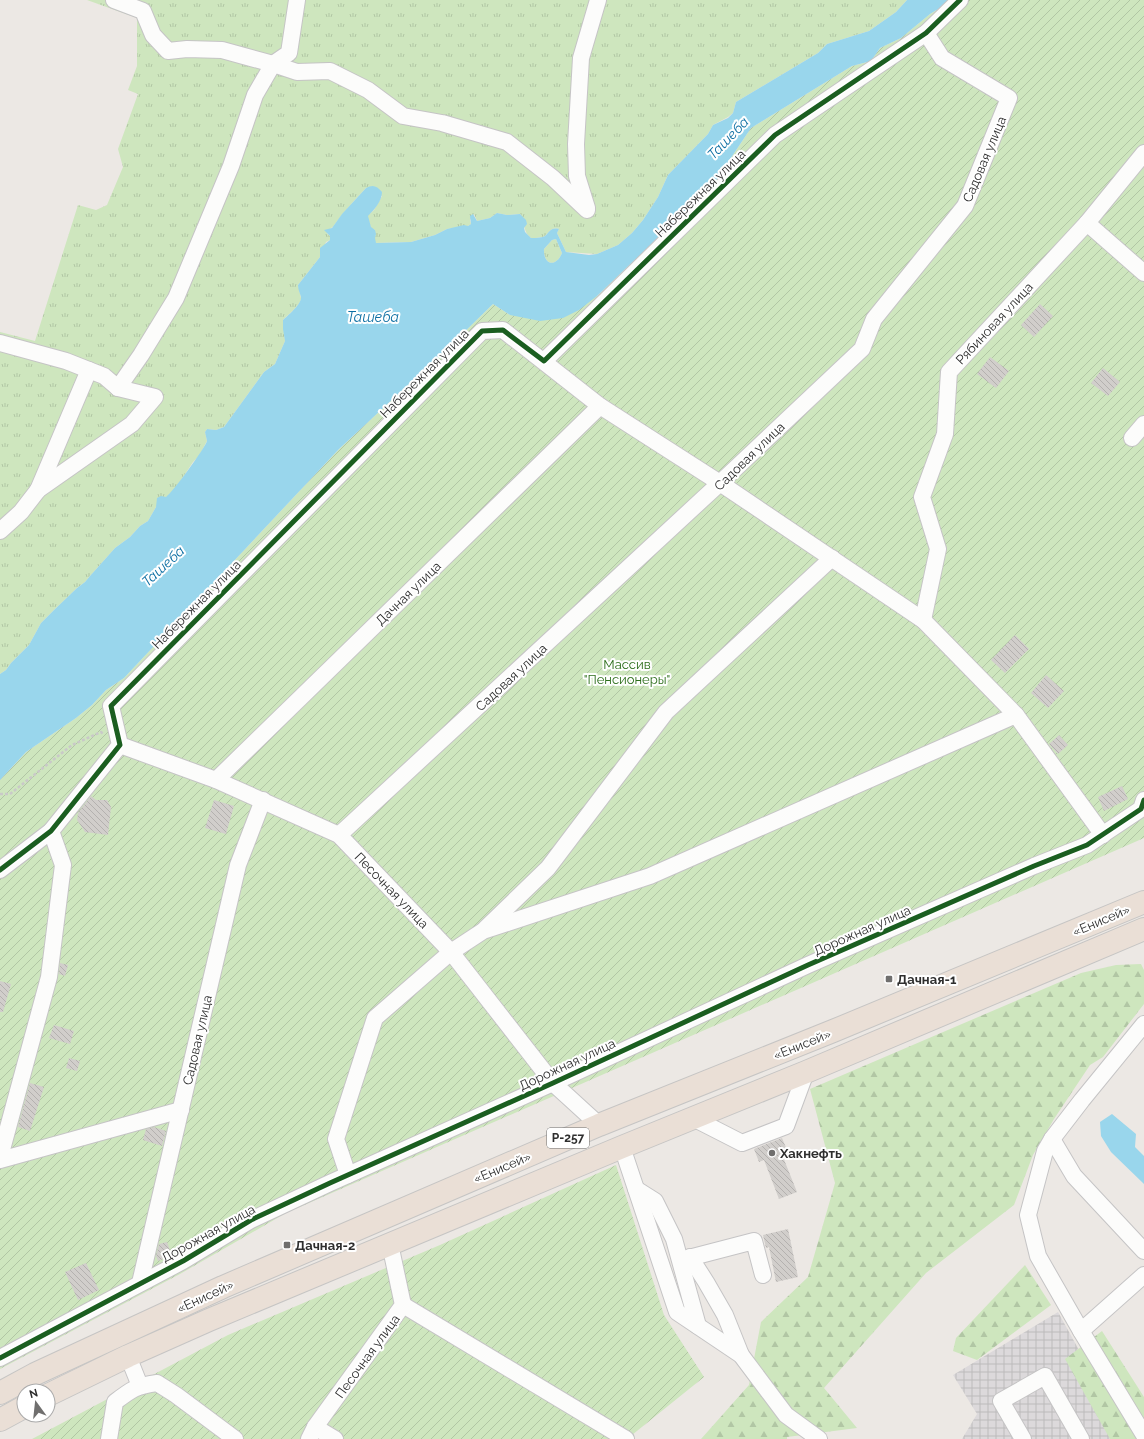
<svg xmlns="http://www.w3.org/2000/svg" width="1144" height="1439" font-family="Raleway,sans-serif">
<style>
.industrial{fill:url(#industrial-grid)}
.grass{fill:url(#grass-tufts)}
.forest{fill:url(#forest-firs)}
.garden{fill:url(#garden-furrows)}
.water{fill:#99d6ec;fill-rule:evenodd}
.building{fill:url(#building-back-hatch)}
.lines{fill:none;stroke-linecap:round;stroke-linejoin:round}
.minor-casing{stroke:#c5c4c5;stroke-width:18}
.highway-casing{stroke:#c6c5c4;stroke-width:24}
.path{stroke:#c9c9c8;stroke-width:2.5;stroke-dasharray:3 2;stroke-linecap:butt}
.minor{stroke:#fcfcfb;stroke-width:16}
.highway{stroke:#eadfd6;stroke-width:22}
.cycleway-casing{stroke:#fff;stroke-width:8}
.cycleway{stroke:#1b5e20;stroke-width:5}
.poi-dot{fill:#706f6e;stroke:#fff;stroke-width:1.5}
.labels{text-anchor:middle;stroke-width:4;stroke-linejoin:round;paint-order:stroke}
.shield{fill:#fff;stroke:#6d6d6d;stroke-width:1}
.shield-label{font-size:12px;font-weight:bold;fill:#2e2e2e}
.street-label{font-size:13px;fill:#2e2e2e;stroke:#fff}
.park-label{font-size:13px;fill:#2c6e1b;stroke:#fff}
.poi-label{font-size:13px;font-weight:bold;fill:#2e2e2e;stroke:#fff;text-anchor:start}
.water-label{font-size:14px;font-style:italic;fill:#0d6fa3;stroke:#fff}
</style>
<defs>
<pattern id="industrial-grid" width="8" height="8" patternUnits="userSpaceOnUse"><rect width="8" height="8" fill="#dcd9db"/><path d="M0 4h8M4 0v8" fill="none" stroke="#bdbbbc"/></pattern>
<pattern id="grass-tufts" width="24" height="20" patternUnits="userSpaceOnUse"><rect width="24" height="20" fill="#cee6be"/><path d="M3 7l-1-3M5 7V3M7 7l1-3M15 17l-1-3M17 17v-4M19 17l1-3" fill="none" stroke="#b1c6a4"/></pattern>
<pattern id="forest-firs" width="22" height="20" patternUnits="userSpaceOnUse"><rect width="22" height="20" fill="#cee6be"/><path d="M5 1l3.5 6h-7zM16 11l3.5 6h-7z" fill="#b1c6a4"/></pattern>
<pattern id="garden-furrows" width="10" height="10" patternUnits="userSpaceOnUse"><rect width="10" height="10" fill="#cee6be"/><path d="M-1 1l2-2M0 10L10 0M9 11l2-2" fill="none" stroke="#b1c6a4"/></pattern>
<pattern id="building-back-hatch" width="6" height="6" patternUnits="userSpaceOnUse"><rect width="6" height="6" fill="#d1cecb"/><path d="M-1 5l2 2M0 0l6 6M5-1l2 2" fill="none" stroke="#b4b1af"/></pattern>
</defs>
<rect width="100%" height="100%" fill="#ece8e4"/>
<polygon class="industrial" points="1058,1312 1128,1439 962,1439 977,1414 953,1375"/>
<g class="grass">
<path d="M87 0H907L896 12 869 31 827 44 818 53 736 102 733 113 728 117 713 125 708 134 668 175 658 197 643 220 632 233 618 245 597 254 566 252 557 233 559 229C550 227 550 232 545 236 541 238 534 238 531 238 521 230 527 221 520 214L507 215 497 213 490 218 477 221 474 214 470 220 471 224 468 226 447 229 435 235 411 242 375 243V230L371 228 367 216 374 210 382 196 366 188C355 200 344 211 335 224 333 228 329 228 327 233L330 236V240L326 242 320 257 298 285C299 290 300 293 301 298 302 304 287 316 283 320L285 341 275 364 264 372 224 427 216 430 207 429 205 432 207 441 199 456 193 462 176 488 156 507 148 521 140 526 130 537 115 548 90 576 85 582 77 588 54 610 41 623 29 645 11 663 6 670 0 674V332L35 341 78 205 96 210 107 205 123 167 118 149 138 94 128 90 137 66V18Z"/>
<path d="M556 239 562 253C556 268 543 265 544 249L552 240Z"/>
</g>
<g class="forest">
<polygon points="1141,964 1144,970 1144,1004 1103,1057 1090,1065 1054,1119 1033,1155 1014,1205 926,1273 824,1388 857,1428 787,1437 787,1439 701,1439 749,1385 761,1322 808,1277 835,1183 810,1089 1081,973 1116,965"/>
<polygon points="1025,1265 1051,1305 977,1360 953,1351 956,1338"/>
<polygon points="1102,1331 1144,1397 1144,1439 1110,1439 1065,1359"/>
</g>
<g class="garden">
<polygon points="953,0 1144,0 1144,838 286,1213 180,1274 0,1369 0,780 26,752 76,718 92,705 106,690 124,678 339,449 451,345 493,304 510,315 597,296 688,209 706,195 751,128 852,66 871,61 880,48 901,38 930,14"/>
<polygon points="616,1165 664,1315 704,1377 627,1439 32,1439 228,1335 440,1245"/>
</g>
<g class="water">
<path d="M907 0H953L930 14 901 38 880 48 871 61 852 66 751 128 706 195 688 209 597 296 579 310 563 318 540 321 510 315 493 304 451 345 339 449 124 678 106 690 92 705 76 718 26 752 0 780V674L6 670 11 663 29 645 41 623 54 610 77 588 85 582 90 576 115 548 130 537 140 526 148 521 156 507 157 498 161 496 166 497C173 492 205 448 207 441L205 432 207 429 216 430 224 427 264 372 275 364 285 341 283 329V320C287 316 302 304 301 297 300 293 298 290 298 285L320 257V248L330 240V236L324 230 332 228 342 214 366 188C373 184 377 186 382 192 382 201 374 210 368 216L371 227 375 230 376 234 375 238 376 243 411 242 435 235 447 229 464 225 468 226 471 224 470 216 473 214 477 221 490 218 497 213 507 215 520 214 526 220 527 224 524 228 525 232 531 238C534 238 541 238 545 236 550 232 550 227 559 229L557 233 566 252 589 255 597 254 618 245 632 233 643 220 658 197 668 175 708 134 713 125 728 118 733 113 736 102 818 53 827 44 869 31 896 12ZM556 239 562 253C556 268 543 265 544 249L552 240Z"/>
<polygon points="1112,1114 1136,1134 1135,1147 1144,1156 1144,1184 1111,1152 1101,1136 1100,1122"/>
</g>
<g class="building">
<polygon points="1040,304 1053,316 1034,337 1021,325"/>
<polygon points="990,357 1009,371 996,388 977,374"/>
<polygon points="1103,368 1120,382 1108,396 1091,383"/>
<polygon points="1015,635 1029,649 1005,673 991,660"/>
<polygon points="1046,675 1064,691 1048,708 1031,693"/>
<polygon points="1059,735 1068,745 1058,754 1049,744"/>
<polygon points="1122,786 1128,799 1104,811 1098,797"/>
<polygon points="91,796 96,800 107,800 111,807 108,835 85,832 77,820 78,813"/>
<polygon points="214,800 234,806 226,834 205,828"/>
<polygon points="60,963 68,965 65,976 59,974"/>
<polygon points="0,981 11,984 3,1012 0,1012"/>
<polygon points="54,1025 74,1031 70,1044 49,1038"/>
<polygon points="69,1058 80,1061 77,1071 66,1068"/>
<polygon points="30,1083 44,1087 30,1131 18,1127"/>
<polygon points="154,1127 166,1131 162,1146 143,1140 146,1129"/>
<polygon points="782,1138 787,1150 781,1152 797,1192 779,1199 764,1160 759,1162 754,1149"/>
<polygon points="788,1229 798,1277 776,1282 769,1247 766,1248 763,1235"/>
<polygon points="167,1242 172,1256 158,1261 156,1256 159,1244"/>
<polygon points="86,1263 99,1290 78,1300 65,1272"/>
</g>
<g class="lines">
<defs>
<g id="minor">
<polyline points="114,0 143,11 153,35 168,51 187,49 222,50 273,64 297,72 330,71 368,90 403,116 442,123 507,142 553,178 587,210"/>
<polyline points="587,208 577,176 576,144 581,58 598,0"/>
<polyline points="1087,223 1144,273"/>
<polyline points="0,343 66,361 104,376 118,388 141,355 176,298 231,166 255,95 273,64 289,53 297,0"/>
<polyline points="544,361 775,135 926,33 960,0"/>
<polyline points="1132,438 1144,424"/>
<polyline points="38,490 89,370"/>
<polyline points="0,531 21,512 38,490 132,424 155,397 118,388"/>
<polyline points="923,620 938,549 922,497 945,434 949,372 1087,223 1144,153"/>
<polyline points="120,745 216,780 339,835 451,952 553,1083 599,1125"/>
<polyline points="216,780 600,406"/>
<polyline points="339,835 720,483 862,349 874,319 965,206 1009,98 942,58 926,33"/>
<polyline points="0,870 51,831 120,745 111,706 482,331 503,330 600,406 720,483 923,620 1016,715 1103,835"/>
<polyline points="485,929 548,868 666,712 832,558"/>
<polyline points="1144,1024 1082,1100 1052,1139 1045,1151 1028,1215 1038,1256 1081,1331 1144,1435"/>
<polyline points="693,1118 742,1143 786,1126 806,1072"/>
<polyline points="1052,1139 1074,1176 1144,1251"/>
<polyline points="622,1147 677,1312 741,1355 786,1415 819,1439"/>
<polyline points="0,1157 49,977 63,865 51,831"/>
<polyline points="0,1160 181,1110"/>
<polyline points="348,1175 336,1139 375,1018 451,952 483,931 650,876 1016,715"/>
<polyline points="636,1189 655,1201 674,1239 698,1326"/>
<polyline points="690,1257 706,1282 725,1315 741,1355"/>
<polyline points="681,1260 754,1241 763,1275"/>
<polyline points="140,1283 238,865 263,800"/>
<polyline points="403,1305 626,1439"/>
<polyline points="1081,1331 1144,1275"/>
<polyline points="128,1356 140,1386"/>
<polyline points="0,1358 183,1261 251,1220 330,1183 553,1083 808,965 1034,866 1087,845 1141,809 1144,800"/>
<polyline points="315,1427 335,1439"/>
<path d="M109 1439 115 1402C132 1389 136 1386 157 1383L176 1395 235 1439"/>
<polyline points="309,1439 315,1427 403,1305 390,1244"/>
<polyline points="1023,1439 1001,1401 1045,1376 1081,1439"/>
</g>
<g id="highway">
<polyline points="0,1393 35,1374 223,1287 599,1125 833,1031 1144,902"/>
<polyline points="48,1395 128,1356 209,1320 622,1147 806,1072 1144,929"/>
<polyline points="0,1420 24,1407"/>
</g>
</defs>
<use href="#minor" class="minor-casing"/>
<use href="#highway" class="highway-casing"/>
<polyline class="path" points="0,794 10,794 72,745 101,732 103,734"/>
<use href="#minor" class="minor"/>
<use href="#highway" class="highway"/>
<defs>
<g id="cycleway">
<polyline points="0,870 51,831 120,745 111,706 482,331 503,330 544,361 775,135 926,33 960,0"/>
<polyline points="0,1358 183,1261 251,1220 330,1183 553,1083 808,965 1034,866 1087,845 1141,809 1144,800"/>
</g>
</defs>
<use href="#cycleway" class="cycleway-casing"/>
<use href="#cycleway" class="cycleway"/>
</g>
<g class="poi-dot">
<rect x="885" y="975" width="8" height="8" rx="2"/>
<circle cx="772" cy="1153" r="4"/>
<rect x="283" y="1241" width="8" height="8" rx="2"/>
</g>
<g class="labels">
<rect class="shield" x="547" y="1128" width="42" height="20" rx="3"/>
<g class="shield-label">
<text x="568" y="1142">Р-257</text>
</g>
<g class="street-label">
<text transform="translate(984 159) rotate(-67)" y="5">Садовая улица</text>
<text transform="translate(700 193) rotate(-44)" y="5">Набережная улица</text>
<text transform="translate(994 323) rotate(-47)" y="5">Рябиновая улица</text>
<text transform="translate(424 373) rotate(-45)" y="5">Набережная улица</text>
<text transform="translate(749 456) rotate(-44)" y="5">Садовая улица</text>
<text transform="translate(408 593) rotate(-44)" y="5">Дачная улица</text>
<text transform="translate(196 604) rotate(-45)" y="5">Набережная улица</text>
<text transform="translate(511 677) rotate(-43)" y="5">Садовая улица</text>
<text transform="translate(392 890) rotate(46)" y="5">Песочная улица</text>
<text transform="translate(1101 920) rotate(-23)" y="5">«Енисей»</text>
<text transform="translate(862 930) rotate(-24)" y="5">Дорожная улица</text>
<text transform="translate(197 1040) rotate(-77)" y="5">Садовая улица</text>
<text transform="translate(802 1044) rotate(-22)" y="5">«Енисей»</text>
<text transform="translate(567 1064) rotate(-25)" y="5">Дорожная улица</text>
<text transform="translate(502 1167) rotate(-23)" y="5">«Енисей»</text>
<text transform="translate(208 1233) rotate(-29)" y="5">Дорожная улица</text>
<text transform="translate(205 1296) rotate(-25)" y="5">«Енисей»</text>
<text transform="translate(367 1356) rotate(-54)" y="5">Песочная улица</text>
</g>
<g class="park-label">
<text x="627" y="669">Массив<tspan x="627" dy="15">"Пенсионеры"</tspan></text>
</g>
<g class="poi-label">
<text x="897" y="984">Дачная-1</text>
<text x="780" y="1158">Хакнефть</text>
<text x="295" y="1250">Дачная-2</text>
</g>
<g class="water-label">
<text transform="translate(728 138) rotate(-46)" y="5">Ташеба</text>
<text x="373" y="322">Ташеба</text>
<text transform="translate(163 566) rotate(-43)" y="5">Ташеба</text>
</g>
</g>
<g transform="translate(36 1403) rotate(345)"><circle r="19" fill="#ffffff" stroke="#ababab"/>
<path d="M0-3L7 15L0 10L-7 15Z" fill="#706f6e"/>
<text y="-6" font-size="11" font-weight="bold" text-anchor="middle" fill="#2e2e2e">N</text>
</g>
</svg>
